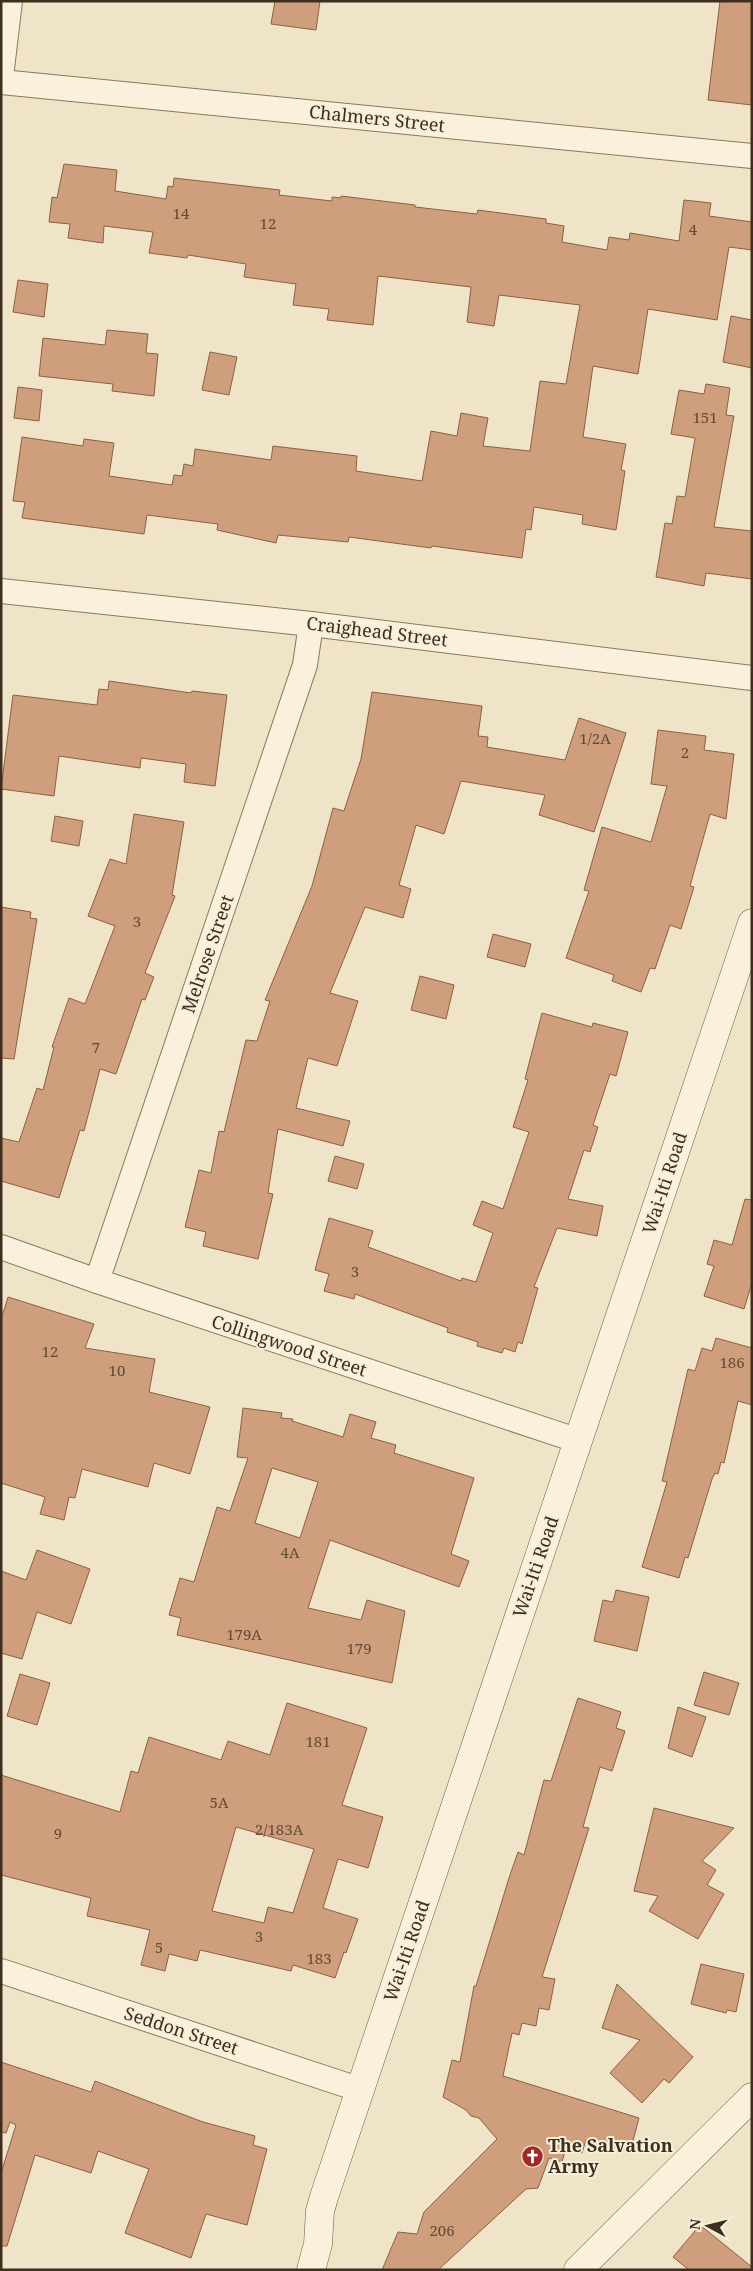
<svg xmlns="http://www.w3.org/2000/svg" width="753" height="2271" font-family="'Noto Serif',serif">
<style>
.building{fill:#cf9f7d;stroke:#8d5f41;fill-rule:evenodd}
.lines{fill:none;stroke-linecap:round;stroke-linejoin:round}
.street-casing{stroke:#8d765c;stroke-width:26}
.secondary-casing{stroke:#6f573f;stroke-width:29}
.street{stroke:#faf1dc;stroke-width:24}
.secondary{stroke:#faf1dc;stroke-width:28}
.labels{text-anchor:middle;stroke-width:4;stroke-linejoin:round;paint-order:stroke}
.number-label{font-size:15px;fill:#624a37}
.street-label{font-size:18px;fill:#3d2e20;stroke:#f7eed8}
.poi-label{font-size:18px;font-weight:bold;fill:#3d2e20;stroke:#f7eed8;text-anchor:start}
</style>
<rect width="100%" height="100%" fill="#f0e4c8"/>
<g class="building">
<polygon points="275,1 320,1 316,30 271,24"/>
<polygon points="720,1 752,1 752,105 708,100"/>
<polygon points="64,164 117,170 115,191 166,199 168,186 173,187 174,178 280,190 279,195 332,201 332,197 341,198 341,196 415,205 415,207 477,214 478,210 546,219 546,223 564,226 562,242 607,250 609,237 629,240 630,233 679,241 684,200 711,203 709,216 752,222 752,250 729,247 717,320 648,309 638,374 593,366 583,437 626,444 621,470 625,471 616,530 582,524 583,515 534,507 531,530 526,529 522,558 432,546 431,548 349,537 348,542 278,535 276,543 217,530 218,524 147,515 144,534 22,518 25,502 13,501 22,437 83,446 84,439 114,443 109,476 172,485 174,475 182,476 184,464 193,466 195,449 271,460 273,446 357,456 356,471 422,481 431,431 457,436 461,413 488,418 483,446 530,451 540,381 566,384 580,305 499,295 494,326 467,322 471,287 378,276 373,325 327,320 329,309 293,305 296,284 244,277 246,264 188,255 187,258 149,253 153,232 104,226 103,243 68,238 70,224 49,222 52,197 57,198"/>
<polygon points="18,280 48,284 44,317 13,312"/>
<polygon points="731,316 752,320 752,368 723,362"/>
<polygon points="107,330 148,334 146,353 158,354 154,396 112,391 113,384 39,376 43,338 105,345"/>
<polygon points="210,352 237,357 229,395 202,390"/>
<polygon points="706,384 730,388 726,415 734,416 714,527 752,531 752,579 706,573 704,586 656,577 665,523 672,524 677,496 685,497 695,438 671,434 679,390 704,394"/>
<polygon points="18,387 42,390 39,421 14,418"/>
<polygon points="109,681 191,693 192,691 227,695 215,786 184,782 186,764 141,758 140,768 59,756 54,796 1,789 13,695 97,705 99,689 108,690"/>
<polygon points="372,692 482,706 478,736 488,737 487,747 565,760 579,718 626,733 594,832 539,815 545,795 461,781 444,834 416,825 399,885 411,889 403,918 365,907 330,993 358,1001 337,1066 308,1058 296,1108 350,1121 343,1146 278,1129 268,1193 273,1194 258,1259 203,1246 206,1232 185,1227 199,1170 211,1173 219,1131 224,1132 246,1040 257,1041 270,1001 265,1000 312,886 333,808 344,811 361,759"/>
<polygon points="658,730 706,736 704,750 734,754 726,819 710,814 690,886 694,887 681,929 670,925 655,969 650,968 641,992 612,981 614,975 566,958 589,891 584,890 602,827 651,842 667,786 651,784"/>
<polygon points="134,814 184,822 172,895 175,896 145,973 154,977 145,1000 142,999 116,1074 100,1069 84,1131 80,1130 59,1198 1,1181 1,1138 19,1142 37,1088 43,1090 54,1047 52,1047 69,998 85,1004 115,926 88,916 110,859 126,864"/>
<polygon points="55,816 83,821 79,846 51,841"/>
<polygon points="1,907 31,912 30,918 37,919 14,1059 1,1058"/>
<polygon points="493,934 531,944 525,967 487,957"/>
<polygon points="420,976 454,985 446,1019 411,1010"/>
<polygon points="542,1013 592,1027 593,1023 628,1032 616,1076 610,1074 593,1125 598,1127 590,1152 584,1150 568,1199 603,1206 597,1236 557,1228 534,1287 538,1288 522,1344 518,1342 515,1352 504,1348 502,1353 477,1346 478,1342 447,1332 448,1328 355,1294 354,1299 324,1291 329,1274 315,1270 329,1218 373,1231 368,1247 461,1281 462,1278 476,1282 493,1233 473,1225 482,1201 503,1209 529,1132 513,1127 528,1080 525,1079"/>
<polygon points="335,1156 364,1164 357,1189 328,1181"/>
<polygon points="745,1199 752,1200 752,1283 744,1309 704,1296 714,1266 707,1264 714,1240 732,1245"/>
<polygon points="8,1297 94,1324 85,1348 155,1359 149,1392 210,1407 190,1474 154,1463 148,1487 82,1469 75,1498 69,1497 64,1520 40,1514 45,1497 1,1483 1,1320"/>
<polygon points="716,1338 752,1348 752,1405 738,1401 724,1463 721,1462 718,1474 715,1473 712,1479 688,1558 685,1557 679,1578 642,1567 667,1482 662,1481 688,1369 695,1371 702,1348 712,1351"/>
<path d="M243 1408 282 1413 281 1418 293 1419 292 1421 343 1437 350 1414 376 1422 371 1438 396 1445 394 1453 474 1478 451 1554 469 1561 459 1587 330 1540 308 1608 361 1620 367 1600 405 1611 392 1683 177 1635 181 1618 169 1615 180 1578 194 1582 217 1507 230 1511 248 1458 237 1457ZM272 1468 318 1482 300 1538 255 1523Z"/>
<polygon points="37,1550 90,1569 71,1624 37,1612 22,1659 1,1653 1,1571 26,1580"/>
<polygon points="616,1590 649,1597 637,1651 594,1641 603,1600 613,1602"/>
<polygon points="704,1672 739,1683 729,1715 694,1705"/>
<polygon points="20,1674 50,1683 37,1725 7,1716"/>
<polygon points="578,1698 621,1712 616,1728 625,1731 612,1771 600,1767 583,1827 589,1828 542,1977 555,1979 549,2010 539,2008 536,2026 522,2023 519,2035 512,2033 503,2076 639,2118 630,2152 586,2140 582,2153 566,2148 562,2162 549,2158 538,2188 526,2189 438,2270 382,2270 398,2232 417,2234 424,2212 497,2139 479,2118 471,2116 466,2110 443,2097 452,2060 460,2062 474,1986 476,1986 509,1878 518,1852 524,1855 544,1780 551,1781"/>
<path d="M287 1703 367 1728 342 1805 383 1817 368 1868 338 1859 323 1908 358 1919 346 1953 344 1952 335 1978 293 1965 291 1971 200 1950 197 1961 169 1954 165 1971 141 1965 150 1930 87 1916 91 1898 1 1875V1775L120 1812 131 1771 138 1773 149 1737 221 1760 228 1741 270 1755ZM236 1827 314 1849 293 1913 268 1907 264 1923 212 1911Z"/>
<polygon points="678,1707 706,1717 692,1757 668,1748"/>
<polygon points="654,1808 734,1828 702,1861 716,1870 707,1885 724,1894 698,1939 649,1911 658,1896 634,1891"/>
<polygon points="701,1964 744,1974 736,2012 727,2010 726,2013 691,2004"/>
<polygon points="617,1984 693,2057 669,2083 664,2079 642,2103 610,2073 640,2040 602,2028"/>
<polygon points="1,2062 91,2092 95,2081 203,2122 255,2136 253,2145 267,2149 247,2225 206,2214 191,2258 125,2233 149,2169 98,2151 91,2173 35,2155 7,2246 1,2246 1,2173 16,2125 10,2122 6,2133 1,2132"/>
<polygon points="700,2225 752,2267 752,2270 689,2270 673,2257"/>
</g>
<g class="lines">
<defs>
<g id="street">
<polyline points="1,77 10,1"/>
<polyline points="1,82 752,156"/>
<polyline points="1,591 311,624 752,678"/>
<polyline points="1,1247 97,1281 579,1441"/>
<polyline points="97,1281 305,665 311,624"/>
<polyline points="1,1971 361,2090"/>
</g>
<g id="secondary">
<polyline points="311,2270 318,2244 320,2211 324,2197 752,923"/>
<polyline points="578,2270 752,2097"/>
</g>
</defs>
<use href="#street" class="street-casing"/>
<use href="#secondary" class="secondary-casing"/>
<use href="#street" class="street"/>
<use href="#secondary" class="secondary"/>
</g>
<defs>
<symbol id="church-disc" viewBox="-11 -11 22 22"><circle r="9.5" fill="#9e2a2b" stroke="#f7eed8"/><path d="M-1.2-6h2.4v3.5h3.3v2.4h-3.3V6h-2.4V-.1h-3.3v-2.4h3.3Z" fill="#fff"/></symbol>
</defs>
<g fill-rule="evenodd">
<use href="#church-disc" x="520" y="2144" width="25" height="25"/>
</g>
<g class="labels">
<g class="number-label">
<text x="181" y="219">14</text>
<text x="268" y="229">12</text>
<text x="693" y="235">4</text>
<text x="705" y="423">151</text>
<text x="595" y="744">1/2A</text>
<text x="685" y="758">2</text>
<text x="137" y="927">3</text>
<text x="96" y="1053">7</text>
<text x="355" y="1277">3</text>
<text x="50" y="1357">12</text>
<text x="732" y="1368">186</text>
<text x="117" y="1376">10</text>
<text x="290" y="1558">4A</text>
<text x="244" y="1640">179A</text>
<text x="359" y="1654">179</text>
<text x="318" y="1747">181</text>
<text x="219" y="1808">5A</text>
<text x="279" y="1835">2/183A</text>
<text x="58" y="1839">9</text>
<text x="259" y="1942">3</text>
<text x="159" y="1953">5</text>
<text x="319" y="1964">183</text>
<text x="442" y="2236">206</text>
</g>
<g class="street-label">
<text transform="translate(377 119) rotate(6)" y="6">Chalmers Street</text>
<text transform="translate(377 632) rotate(7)" y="6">Craighead Street</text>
<text transform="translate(208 954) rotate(-71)" y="6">Melrose Street</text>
<text transform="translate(665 1183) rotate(-72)" y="6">Wai-Iti Road</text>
<text transform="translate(289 1346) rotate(18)" y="6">Collingwood Street</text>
<text transform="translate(536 1567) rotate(-71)" y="6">Wai-Iti Road</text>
<text transform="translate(407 1951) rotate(-71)" y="6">Wai-Iti Road</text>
<text transform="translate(181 2031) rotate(18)" y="6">Seddon Street</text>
</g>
<g class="poi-label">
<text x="548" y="2152">The Salvation<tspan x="548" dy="21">Army</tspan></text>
</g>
</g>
<rect width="753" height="2271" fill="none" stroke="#3d2e20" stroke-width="5"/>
<g transform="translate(708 2226) rotate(277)" stroke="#f7eed8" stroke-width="4" paint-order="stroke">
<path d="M0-4L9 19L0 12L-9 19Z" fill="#3d2e20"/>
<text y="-8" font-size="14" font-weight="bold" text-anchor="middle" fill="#3d2e20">N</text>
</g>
</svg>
